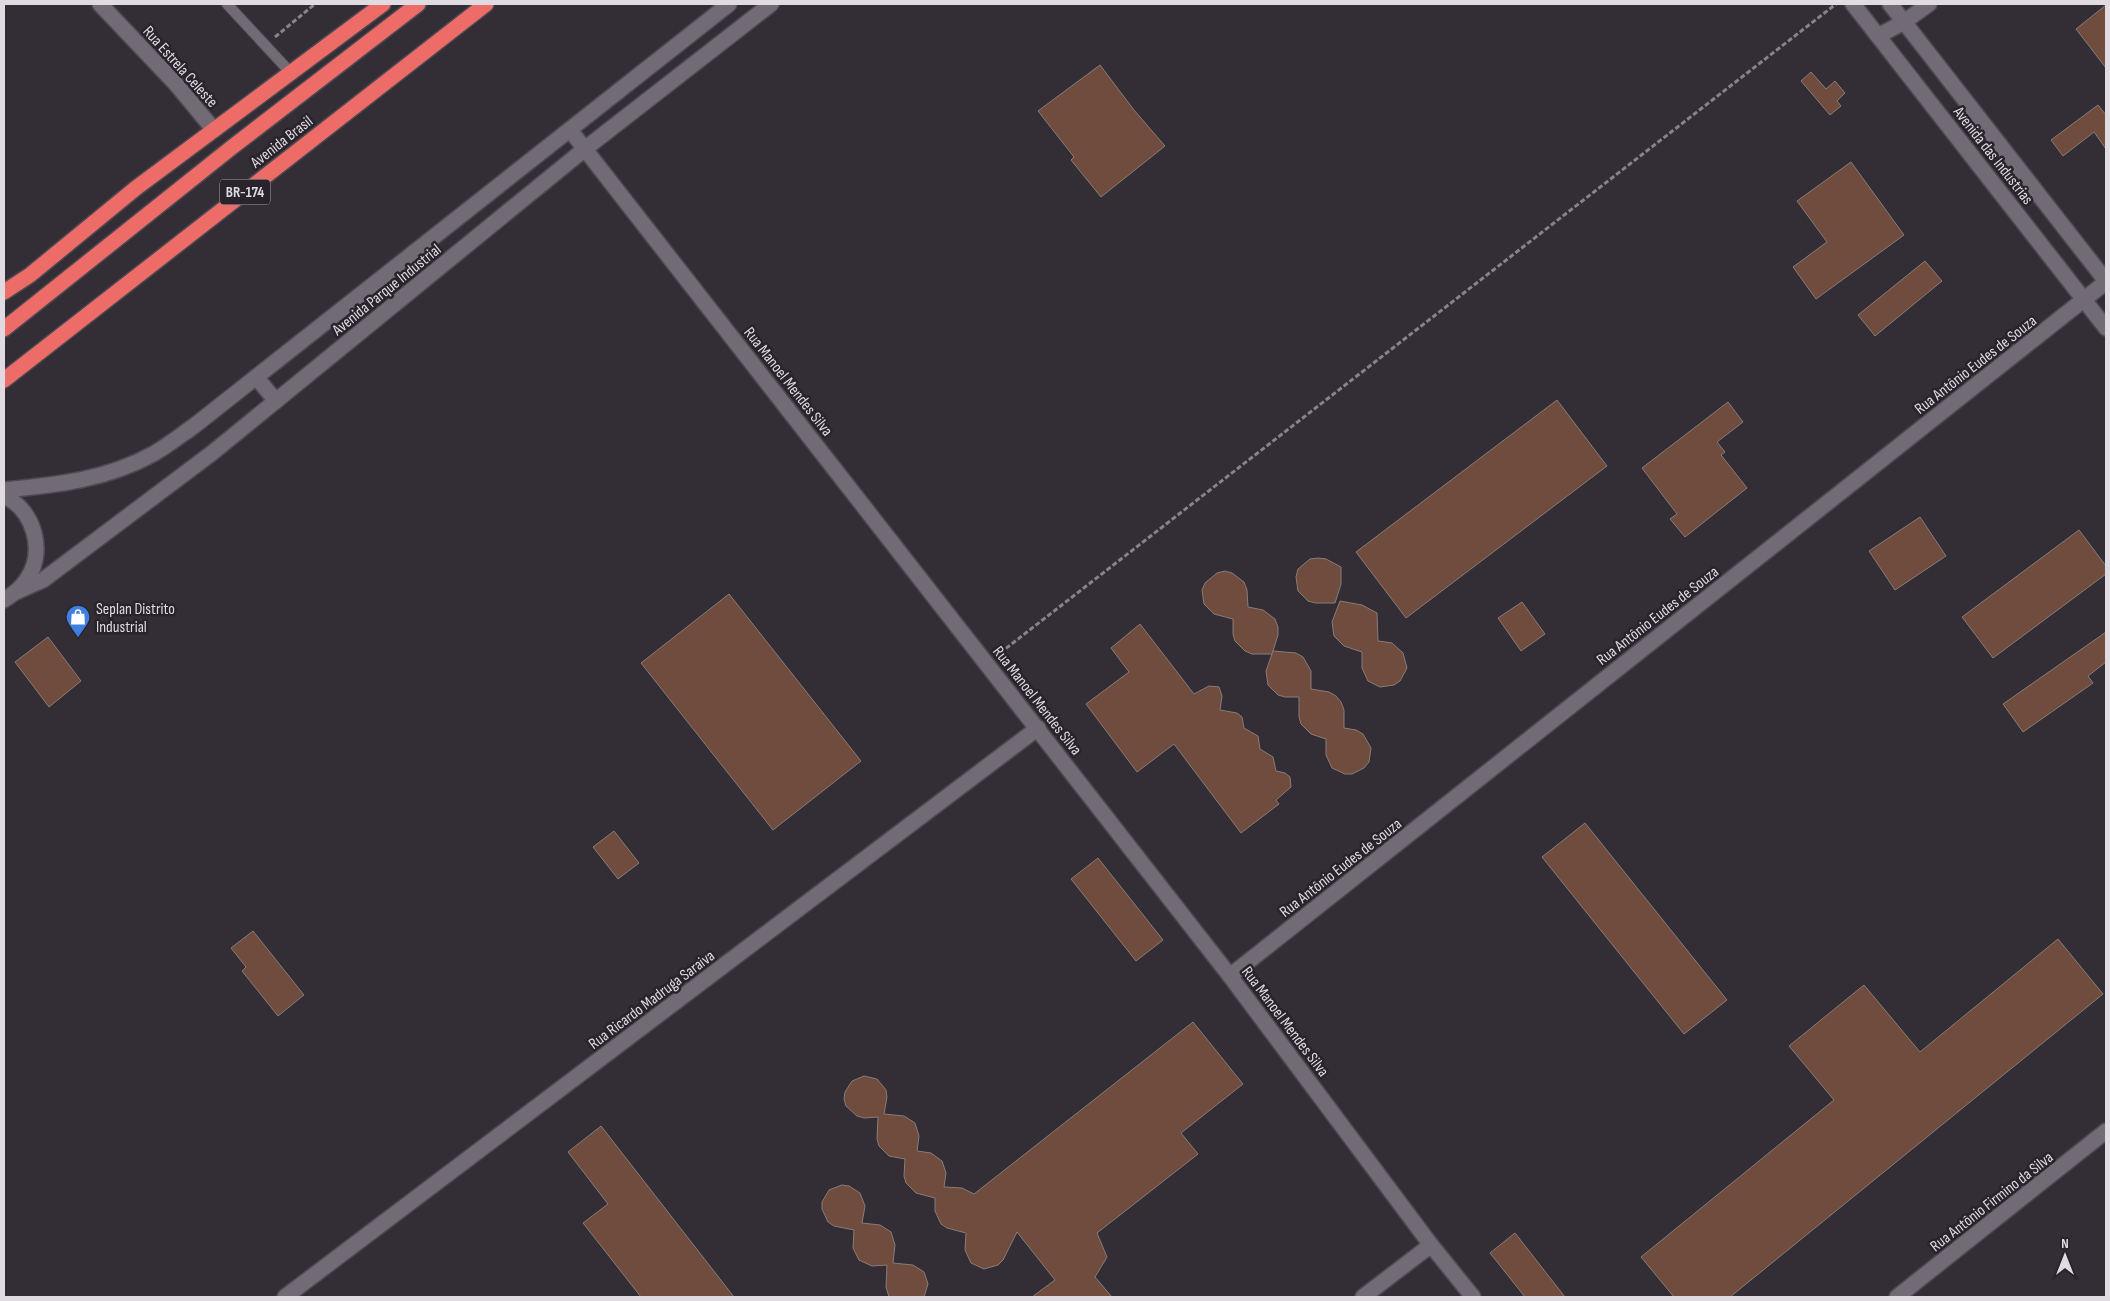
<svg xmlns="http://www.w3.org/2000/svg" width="2110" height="1301" font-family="'Sofia Sans Condensed',sans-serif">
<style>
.building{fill:#6f4c3e;stroke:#897c77}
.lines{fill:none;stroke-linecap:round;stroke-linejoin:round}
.lane-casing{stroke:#4e4951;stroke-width:12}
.street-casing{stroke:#4e4951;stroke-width:18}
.secondary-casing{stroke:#4e4951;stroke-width:18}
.highway-casing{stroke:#4e4951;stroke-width:18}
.path{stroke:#88838b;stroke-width:3;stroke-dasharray:5 2.5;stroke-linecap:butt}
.lane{stroke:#726b76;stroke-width:10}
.street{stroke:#726b76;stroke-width:15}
.secondary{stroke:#726b76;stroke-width:15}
.highway{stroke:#ee6c67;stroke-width:15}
.labels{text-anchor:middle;stroke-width:5;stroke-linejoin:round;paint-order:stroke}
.shield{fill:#29242c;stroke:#a8a4ab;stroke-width:1}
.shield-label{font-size:15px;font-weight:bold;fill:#dfdbe1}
.street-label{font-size:16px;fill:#dfdbe1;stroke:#29242c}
.poi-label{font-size:16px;fill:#dfdbe1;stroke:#29242c;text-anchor:start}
</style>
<rect width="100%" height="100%" fill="#332d36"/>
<g class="building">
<polygon points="2106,5 2106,68 2076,29"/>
<polygon points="1100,65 1134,110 1165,146 1101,197 1071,160 1074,157 1038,111"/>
<polygon points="1811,72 1826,89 1835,81 1845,93 1837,101 1841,106 1830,115 1801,81"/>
<polygon points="2098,105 2106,115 2106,149 2094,132 2063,156 2051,140"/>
<polygon points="1851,162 1904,235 1816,299 1793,267 1827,242 1797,201"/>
<polygon points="1925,261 1942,281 1875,336 1858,315"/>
<polygon points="1557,400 1607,466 1406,618 1356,552"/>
<polygon points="1728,402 1743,422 1717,442 1725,452 1721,455 1747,488 1685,537 1670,519 1677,514 1642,468"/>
<polygon points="1920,517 1946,556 1895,590 1869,551"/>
<polygon points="2079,530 2106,566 2106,574 1993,658 1962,617"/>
<polygon points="1318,558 1326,559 1341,567 1341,584 1335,603 1315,603 1308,601 1298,591 1296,577 1298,569 1310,559"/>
<polygon points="1225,571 1232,573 1244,582 1247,590 1248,607 1263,610 1275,619 1278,627 1278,635 1272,654 1252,654 1245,651 1235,641 1233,634 1233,619 1214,614 1204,604 1202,590 1205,583 1217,573"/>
<polygon points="729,594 861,761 773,830 641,663"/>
<polygon points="1340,601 1362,605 1377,613 1378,641 1392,643 1403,653 1407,668 1400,681 1394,685 1380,687 1368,681 1362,668 1362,652 1344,646 1334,636 1332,622"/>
<polygon points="1522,602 1545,634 1521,651 1498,618"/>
<polygon points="1140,624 1194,694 1209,686 1219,687 1222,696 1220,710 1237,713 1242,717 1244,728 1258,736 1260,749 1273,757 1276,771 1285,773 1290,777 1291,787 1276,800 1279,804 1241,833 1174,744 1137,772 1086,704 1129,672 1111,648"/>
<polygon points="2106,632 2106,662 2088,676 2093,683 2023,732 2003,704"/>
<polygon points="48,637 81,681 49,707 15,662"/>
<polygon points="1273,651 1296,653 1303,657 1311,671 1311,689 1329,692 1336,696 1341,702 1344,710 1344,728 1356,730 1363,734 1371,748 1369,762 1364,768 1352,774 1345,774 1332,768 1326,755 1326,739 1311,734 1301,724 1299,717 1299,697 1285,697 1278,695 1268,685 1266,671"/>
<polygon points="1585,823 1727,1000 1684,1034 1542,857"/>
<polygon points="614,831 639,863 618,879 593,847"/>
<polygon points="1098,858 1163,940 1136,961 1071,879"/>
<polygon points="253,931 304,995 278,1016 242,971 246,967 231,948"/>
<polygon points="2058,939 2103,994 1730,1297 1674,1297 1641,1257 1834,1100 1789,1046 1864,985 1920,1052"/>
<polygon points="1193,1022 1243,1084 1181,1133 1198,1154 1097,1233 1107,1257 1095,1277 1112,1297 1032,1297 1055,1280 1017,1232 1003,1260 998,1265 984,1269 971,1263 965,1250 966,1233 947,1228 941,1224 935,1211 935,1198 916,1193 906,1183 904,1176 905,1159 889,1156 879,1146 877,1139 878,1117 864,1118 857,1116 846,1106 844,1099 845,1092 852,1081 864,1076 877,1079 886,1090 887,1097 884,1114 904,1116 915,1123 919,1136 917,1151 931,1153 942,1161 946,1173 944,1187 962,1188 974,1194"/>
<polygon points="601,1126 734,1297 641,1297 583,1223 608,1204 568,1152"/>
<polygon points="842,1185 849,1186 860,1193 865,1206 862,1223 880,1225 891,1232 895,1245 893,1263 913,1265 924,1272 928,1284 924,1297 889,1297 886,1287 887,1265 872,1266 859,1260 853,1248 854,1230 834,1226 828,1222 822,1209 822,1202 829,1190"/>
<polygon points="1515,1233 1565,1297 1525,1297 1490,1253"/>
</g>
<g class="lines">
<defs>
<polyline id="lane" points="227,4 291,73"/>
<g id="street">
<polyline points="100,4 176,84 214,130"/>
<polyline points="1878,36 1904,22 1929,4"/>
<polyline points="570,130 1230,976 1431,1245 1473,1297"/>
<polyline points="1230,976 2106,282"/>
<polyline points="285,1297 1038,728"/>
<polyline points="1363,1297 1431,1245"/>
<polyline points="1897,1297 2106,1131"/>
</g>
<g id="secondary">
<polyline points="1853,4 2106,328"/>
<polyline points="1890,4 2106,281"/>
<polyline points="256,377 276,401"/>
<path d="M4 490C56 485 106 480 153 454 167 446 181 435 194 426L729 4"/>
<path d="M4 496C34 510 46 551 27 579 21 589 13 594 4 600"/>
<polyline points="16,592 43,580 212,453 586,148 771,4"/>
</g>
<g id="highway">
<polyline points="4,292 30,275 136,188 383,4"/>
<polyline points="4,329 231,148 418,4"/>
<polyline points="4,380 486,4"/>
</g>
</defs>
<use href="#lane" class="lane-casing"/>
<use href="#street" class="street-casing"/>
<use href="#secondary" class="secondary-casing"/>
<use href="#highway" class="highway-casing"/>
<g class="path">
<polyline points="275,37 315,4"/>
<polyline points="1000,653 1836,4"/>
</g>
<use href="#lane" class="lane"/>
<use href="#street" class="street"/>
<use href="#secondary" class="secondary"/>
<use href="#highway" class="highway"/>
</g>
<defs>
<symbol id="shop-pin" viewBox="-11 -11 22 30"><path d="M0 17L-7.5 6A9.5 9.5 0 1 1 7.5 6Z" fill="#3f7fe0" stroke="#29242c"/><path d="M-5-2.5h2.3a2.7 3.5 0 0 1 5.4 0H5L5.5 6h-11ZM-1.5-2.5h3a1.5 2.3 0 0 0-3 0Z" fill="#fff"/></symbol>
</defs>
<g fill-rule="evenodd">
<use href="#shop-pin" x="64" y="603" width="28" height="38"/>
</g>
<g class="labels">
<rect class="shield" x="220" y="179.5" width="50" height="25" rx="4"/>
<g class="shield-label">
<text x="245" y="197">BR-174</text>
</g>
<g class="street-label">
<text transform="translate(181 66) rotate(48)" y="6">Rua Estrela Celeste</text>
<text transform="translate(281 141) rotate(-38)" y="6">Avenida Brasil</text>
<text transform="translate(1994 155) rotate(52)" y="6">Avenida das Industrias</text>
<text transform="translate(386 289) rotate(-39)" y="6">Avenida Parque Industrial</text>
<text transform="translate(1975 364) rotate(-38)" y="6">Rua Antônio Eudes de Souza</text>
<text transform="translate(789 381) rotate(52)" y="6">Rua Manoel Mendes Silva</text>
<text transform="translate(1657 615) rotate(-38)" y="6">Rua Antônio Eudes de Souza</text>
<text transform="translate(1038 700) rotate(52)" y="6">Rua Manoel Mendes Silva</text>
<text transform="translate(1340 867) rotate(-38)" y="6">Rua Antônio Eudes de Souza</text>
<text transform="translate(651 999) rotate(-37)" y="6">Rua Ricardo Madruga Saraiva</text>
<text transform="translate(1286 1021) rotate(53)" y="6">Rua Manoel Mendes Silva</text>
<text transform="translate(1991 1201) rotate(-38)" y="6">Rua Antônio Firmino da Silva</text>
</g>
<g class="poi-label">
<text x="96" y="614">Seplan Distrito<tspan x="96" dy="18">Industrial</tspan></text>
</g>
</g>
<rect width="2110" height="1301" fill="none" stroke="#dfdbe1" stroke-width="10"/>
<g transform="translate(2065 1256)" stroke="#29242c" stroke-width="4" paint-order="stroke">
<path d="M0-4L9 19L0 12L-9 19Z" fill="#dfdbe1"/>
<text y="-8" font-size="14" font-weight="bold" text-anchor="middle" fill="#dfdbe1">N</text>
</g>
</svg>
